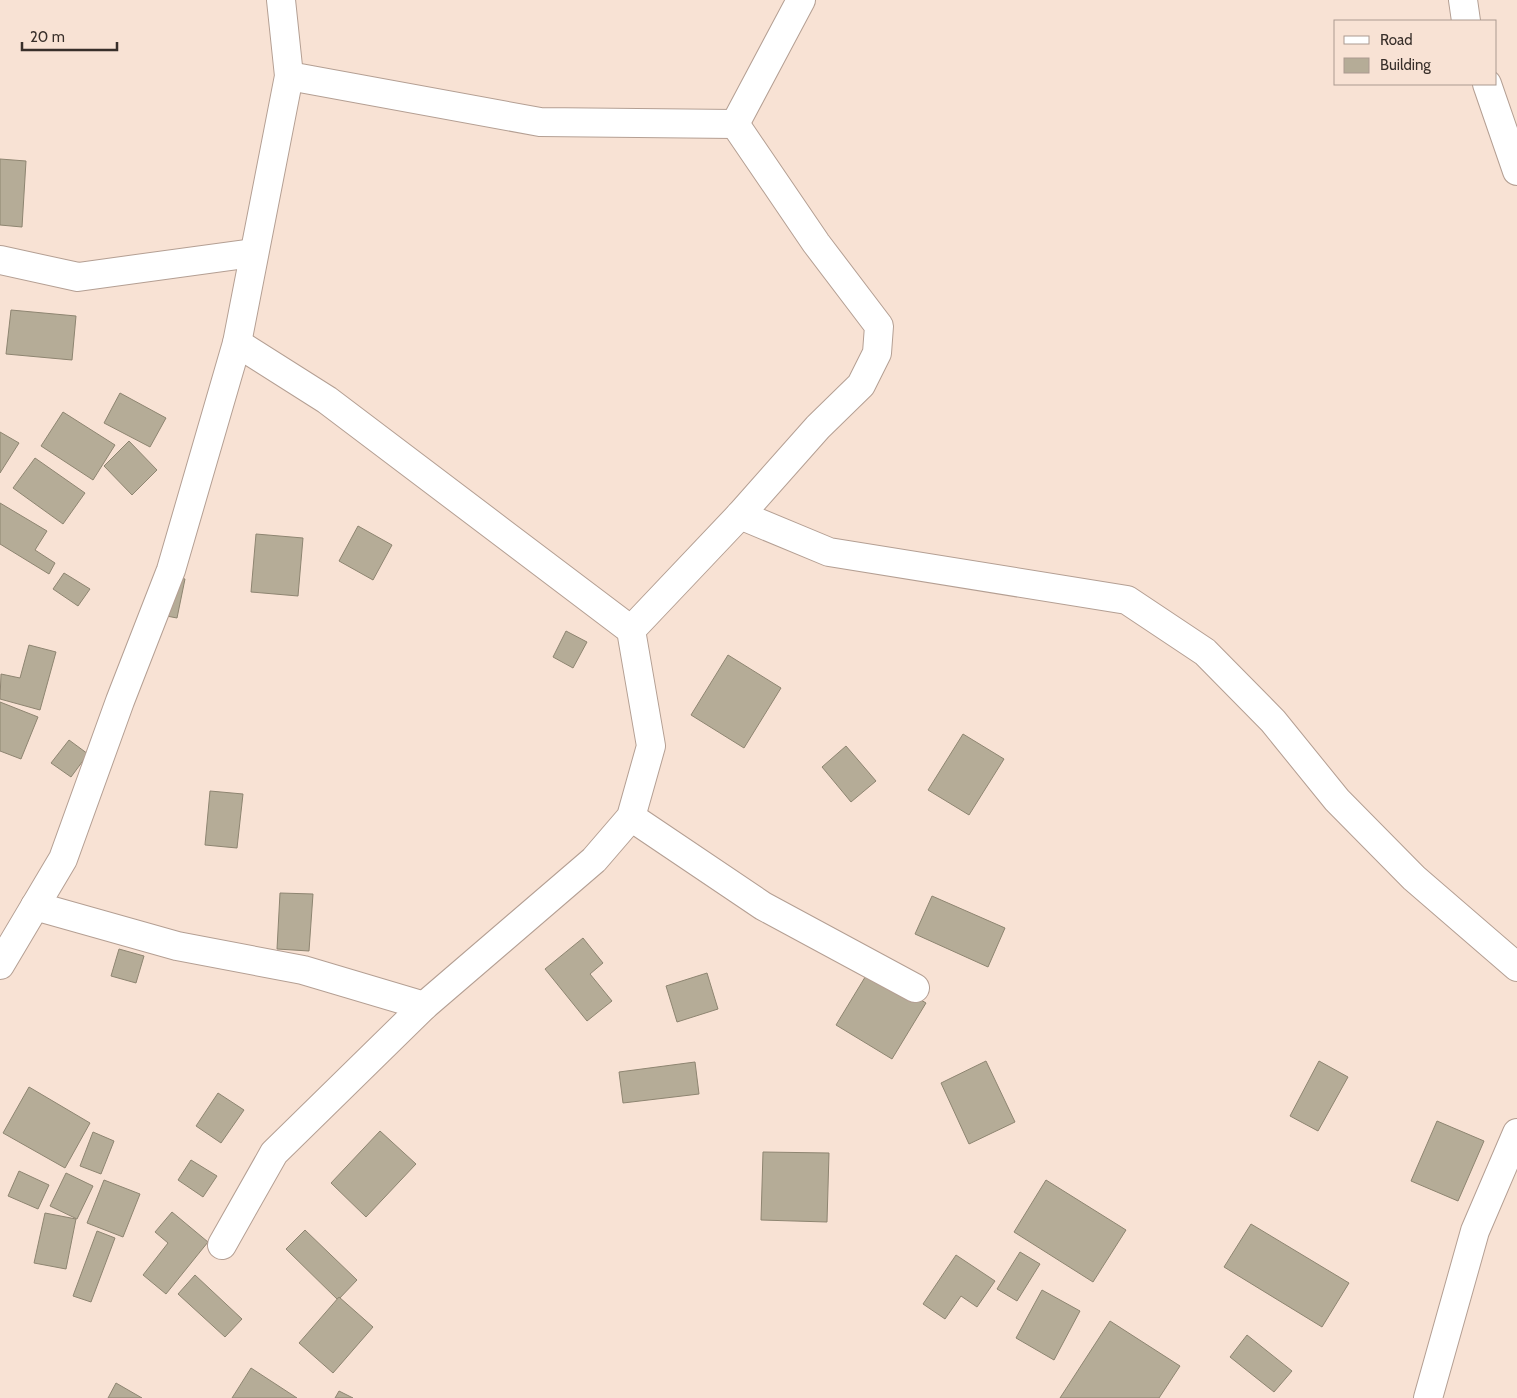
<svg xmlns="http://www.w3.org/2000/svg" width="1517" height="1398" font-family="Cabin,sans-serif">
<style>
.building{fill:#b5ac97;stroke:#8e8571}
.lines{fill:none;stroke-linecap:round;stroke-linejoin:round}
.street-casing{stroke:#b49f93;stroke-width:30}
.secondary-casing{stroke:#b49f93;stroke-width:30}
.street{stroke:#fff;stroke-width:28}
.secondary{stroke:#fff;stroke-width:28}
</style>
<rect width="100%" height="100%" fill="#f8e2d4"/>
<g class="building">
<polygon points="0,159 26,161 22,227 0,225"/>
<polygon points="11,310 76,316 72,360 6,354"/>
<polygon points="120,393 166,418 150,447 104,423"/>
<polygon points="63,412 115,445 93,480 41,446"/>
<polygon points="0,432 19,443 0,473"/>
<polygon points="129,441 157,470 132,495 104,466"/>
<polygon points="35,458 85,493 63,524 13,488"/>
<polygon points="0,503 47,531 35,550 55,563 49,574 0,544"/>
<polygon points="358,526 392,545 373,580 339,561"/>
<polygon points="256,534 303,538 298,596 251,592"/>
<polygon points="64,573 90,589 78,606 53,589"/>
<polygon points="165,575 185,579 177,618 156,614"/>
<polygon points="566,631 587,642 573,668 553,657"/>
<polygon points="29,645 56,652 40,710 0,699 1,674 20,678"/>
<polygon points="728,655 781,688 744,748 691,715"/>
<polygon points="0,702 38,717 21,759 0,751"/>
<polygon points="963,734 1004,759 969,815 928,790"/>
<polygon points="69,740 88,754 71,777 51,763"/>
<polygon points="846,746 876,781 851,802 822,767"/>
<polygon points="210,791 243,794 237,848 205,845"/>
<polygon points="280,893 313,894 309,951 277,949"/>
<polygon points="932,896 1005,928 988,967 915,934"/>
<polygon points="583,938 603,963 590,974 612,1001 587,1021 545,969"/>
<polygon points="119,949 144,956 136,983 111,976"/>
<polygon points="870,969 926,1003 892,1059 836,1025"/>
<polygon points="707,973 718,1009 677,1022 666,986"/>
<polygon points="986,1061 1015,1122 969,1144 941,1083"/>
<polygon points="1319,1061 1348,1077 1318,1131 1290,1116"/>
<polygon points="695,1062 699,1094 623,1103 619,1072"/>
<polygon points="29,1087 90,1123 65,1168 3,1133"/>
<polygon points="218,1093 244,1110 221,1143 196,1126"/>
<polygon points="1437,1121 1484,1141 1458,1201 1411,1181"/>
<polygon points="380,1131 416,1164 366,1217 331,1183"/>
<polygon points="93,1132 114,1141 101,1174 80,1166"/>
<polygon points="763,1152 829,1153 827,1222 761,1220"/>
<polygon points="191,1160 217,1176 203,1197 178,1180"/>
<polygon points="19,1171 49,1185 38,1209 8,1196"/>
<polygon points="66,1173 93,1186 77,1219 50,1206"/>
<polygon points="104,1180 140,1194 123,1237 87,1223"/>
<polygon points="1046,1180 1126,1230 1093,1282 1014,1232"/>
<polygon points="172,1212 208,1242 166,1294 143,1275 168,1243 155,1232"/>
<polygon points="45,1213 76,1219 66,1269 34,1263"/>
<polygon points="1251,1224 1349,1283 1322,1327 1224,1267"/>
<polygon points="305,1230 357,1280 338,1300 286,1249"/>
<polygon points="97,1231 115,1238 91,1302 73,1296"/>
<polygon points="1020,1252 1040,1264 1017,1301 997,1289"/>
<polygon points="956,1255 995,1281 977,1307 961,1296 945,1319 923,1304"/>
<polygon points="195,1275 242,1319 225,1337 178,1294"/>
<polygon points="1042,1290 1080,1311 1054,1360 1016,1338"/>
<polygon points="339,1297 373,1327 333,1373 299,1343"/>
<polygon points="1110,1321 1180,1366 1159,1398 1060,1398"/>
<polygon points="1247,1335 1292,1371 1274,1392 1230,1357"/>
<polygon points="251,1368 297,1398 232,1398"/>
<polygon points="116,1383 142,1398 108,1398"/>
<polygon points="339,1391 353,1398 335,1398"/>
</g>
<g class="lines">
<defs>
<g id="street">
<polyline points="1463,0 1466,21"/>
<polyline points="289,76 540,122 735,124"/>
<polyline points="1487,84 1517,171"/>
<polyline points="735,124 801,0"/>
<polyline points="0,260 78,277 253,253"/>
<polyline points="740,515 829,552 1127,600 1205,652 1273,721 1337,800 1414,878 1517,967"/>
<polyline points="631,630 740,515 818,427 861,385 877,353 879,326 816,243 735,124"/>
<polyline points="631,817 763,906 915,988"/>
<polyline points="35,906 177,946 303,970 424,1006"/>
<polyline points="0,965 63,859 120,701 171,570 237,343 289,76 281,0"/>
<polyline points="222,1245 274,1153 424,1006 594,860 631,817 651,746 631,630 327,400 237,343"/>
</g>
<polyline id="secondary" points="1428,1398 1475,1231 1517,1133"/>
</defs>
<use href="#street" class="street-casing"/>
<use href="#secondary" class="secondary-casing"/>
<use href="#street" class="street"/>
<use href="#secondary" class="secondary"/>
</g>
<rect x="1334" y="20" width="162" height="65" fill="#f8e2d4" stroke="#ab9a90"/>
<rect x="1344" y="36" width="25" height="8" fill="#ffffff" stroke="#ab9a90"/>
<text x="1380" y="45" font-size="15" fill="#382f2a">Road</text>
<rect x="1344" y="58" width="25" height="15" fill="#b5ac97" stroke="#ab9a90"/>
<text x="1380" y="70" font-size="15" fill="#382f2a">Building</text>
<path d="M22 42v8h95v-8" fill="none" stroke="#382f2a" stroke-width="2.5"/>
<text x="30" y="42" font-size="15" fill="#382f2a" stroke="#f8e2d4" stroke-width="4" paint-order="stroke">20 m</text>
</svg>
